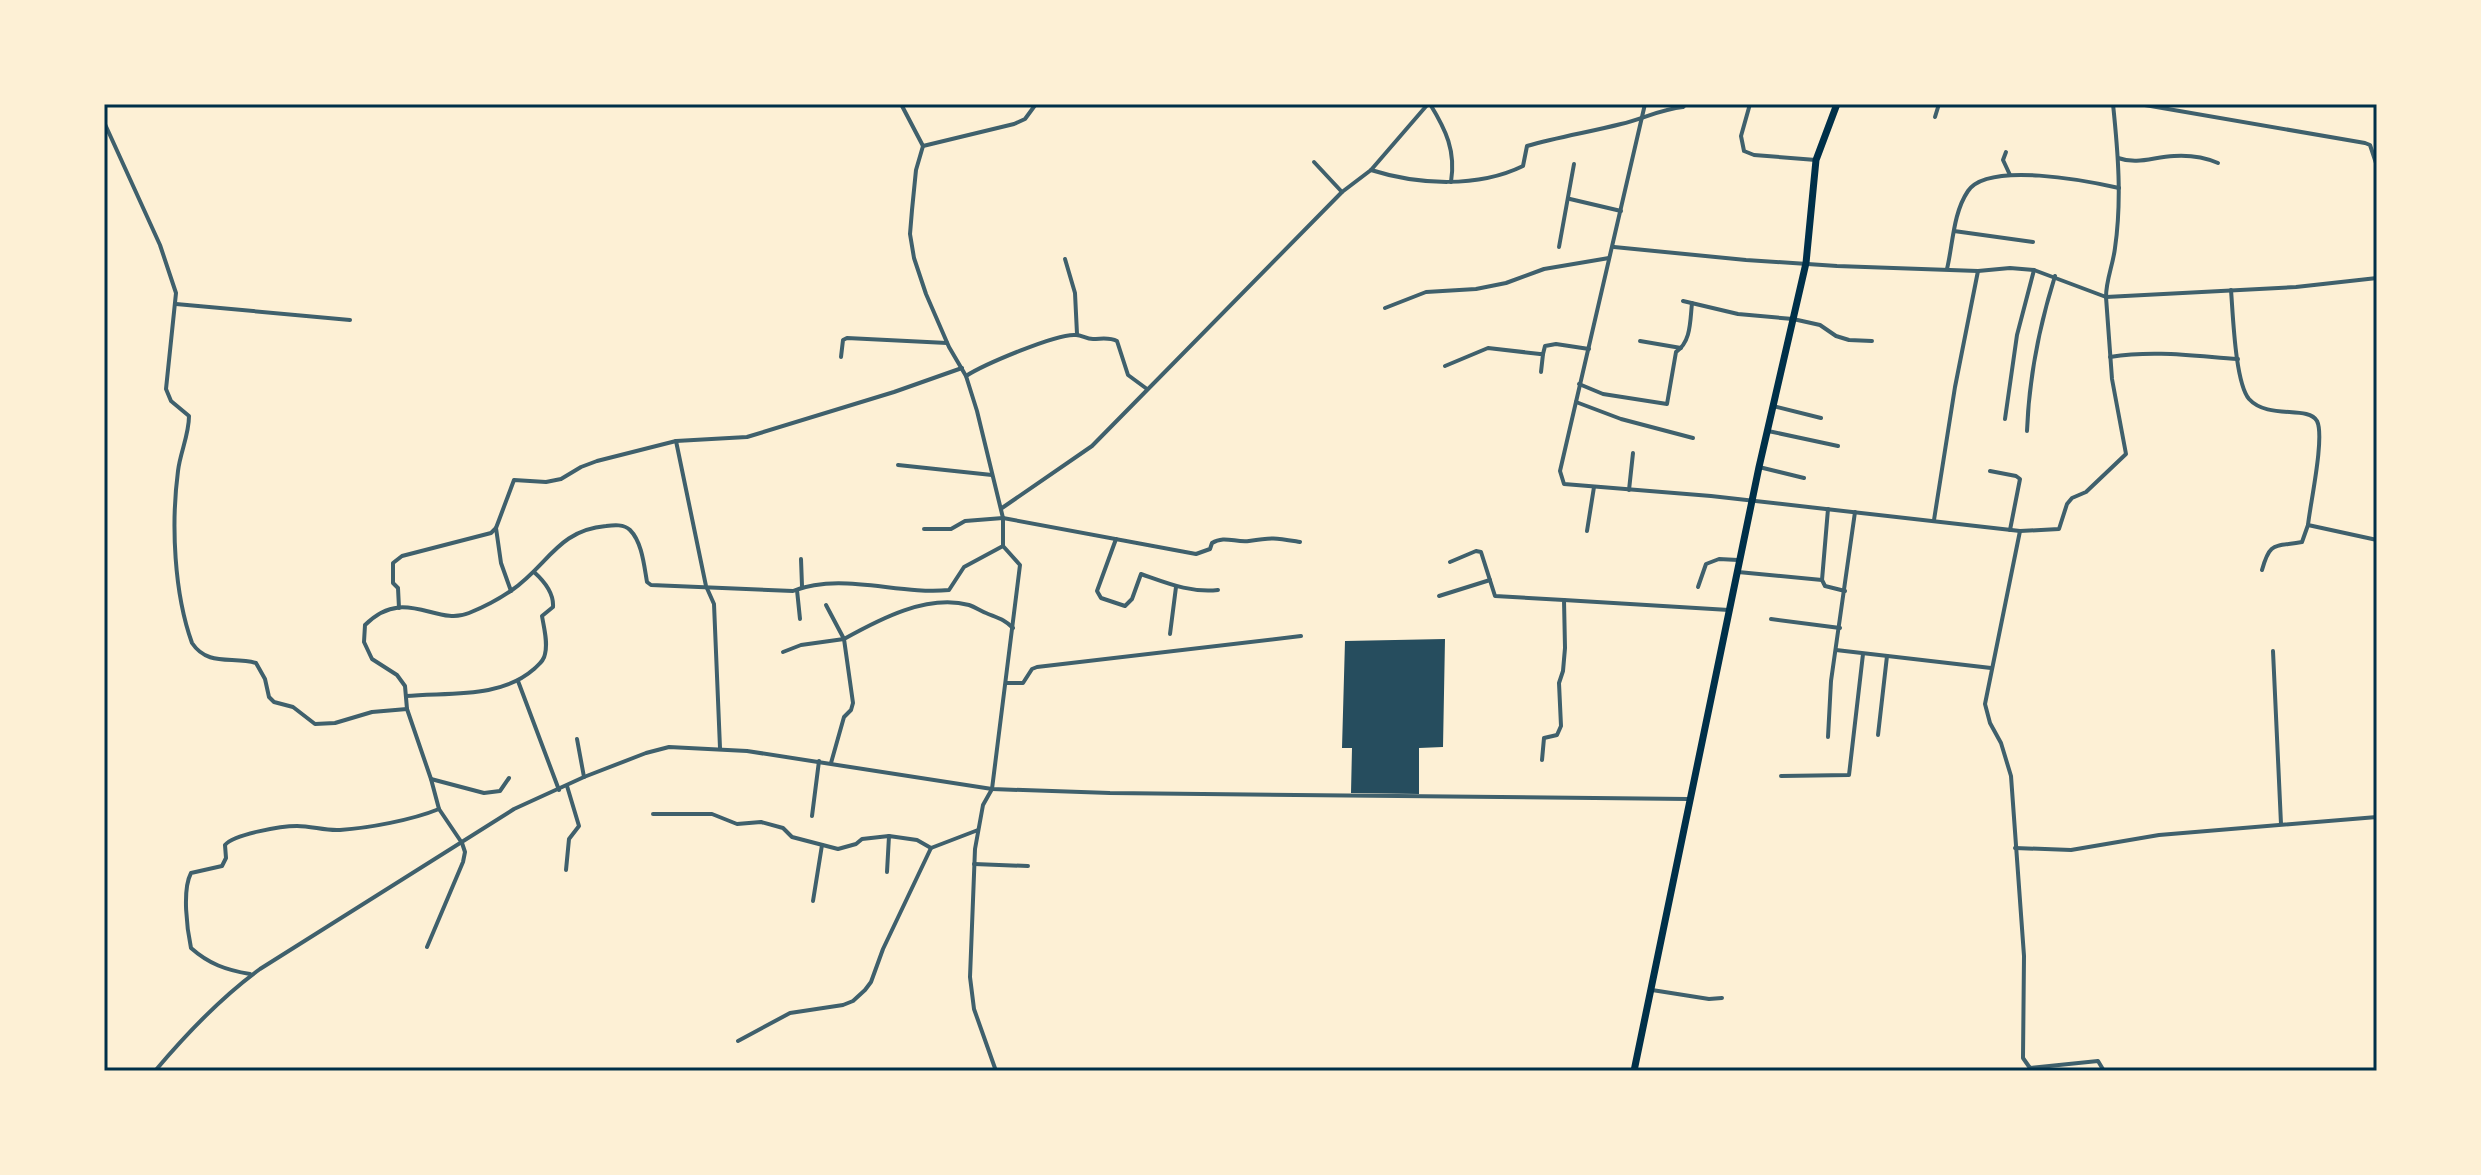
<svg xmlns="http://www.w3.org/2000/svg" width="2481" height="1175" font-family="Manrope,sans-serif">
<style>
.building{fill:#264d5e}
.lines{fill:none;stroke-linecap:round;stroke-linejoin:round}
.minor{stroke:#3f606c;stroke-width:4}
.trunk{stroke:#003049;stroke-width:7}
.neatline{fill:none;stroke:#003049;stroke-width:3}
</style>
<rect width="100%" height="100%" fill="#fdf0d5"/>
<polygon class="building" points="1445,639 1443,747 1419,748 1419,794 1351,793 1352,748 1342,748 1345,641"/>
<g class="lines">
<g class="minor">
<polyline points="901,104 923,146"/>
<path d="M1430 104C1446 130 1456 151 1451 182"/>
<path d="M1645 104 1560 471 1564 484 1711 496 2020 531 2059 529 2067 504 2072 498 2086 492 2126 454 2112 379 2106 297C2106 280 2113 265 2115 248 2122 200 2118 152 2113 104"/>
<polyline points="1698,104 1702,104"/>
<polyline points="1750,104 1741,136 1744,151 1754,155 1816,160"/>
<polyline points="2139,104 2365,143 2370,145 2377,166"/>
<polyline points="1935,117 1939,104"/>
<path d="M104 122 160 245 176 293 166 389 171 401 189 416C189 435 180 453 178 471 171 524 174 593 192 643 208 667 232 656 256 663L265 679 269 697 274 702 293 707 315 724 335 723 372 712 407 709"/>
<polyline points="2006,152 2003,160 2010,175"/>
<path d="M2118 158C2138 165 2153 157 2174 156 2190 155 2204 157 2218 163"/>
<polyline points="1314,162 1342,192"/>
<path d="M1371 170C1418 185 1478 188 1523 166L1527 146C1558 137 1590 132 1621 124 1643 119 1661 109 1683 107L1686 104"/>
<polyline points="1570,199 1621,211"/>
<polyline points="1954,231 2033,242"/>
<polyline points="1559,247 1574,164"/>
<polyline points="1614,247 1746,260 1837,266 1978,271 2010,268 2034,270 2106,297 2296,287 2377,278"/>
<polyline points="1065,259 1075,293 1077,334"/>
<path d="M1947 269C1953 244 1953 213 1968 191 1988 161 2088 181 2119 188"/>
<path d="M2231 290C2233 314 2235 382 2249 399 2268 420 2308 405 2317 421 2325 437 2310 505 2308 525L2377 540"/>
<polyline points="1683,301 1738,314 1793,319 1820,325 1836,336 1849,340 1872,341"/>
<polyline points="176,304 350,320"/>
<polyline points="1385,308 1426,292 1476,289 1506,283 1544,269 1609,258"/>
<polyline points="1640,341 1681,348"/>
<polyline points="841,357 843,340 847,338 947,343"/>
<path d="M2110 357C2154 350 2194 356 2238 359"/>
<polyline points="1445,366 1488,348 1540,354 1543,354 1545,346 1556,344 1589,349"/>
<polyline points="1541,372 1543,354"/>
<path d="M966 376C983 365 1057 333 1076 335 1082 335 1086 339 1093 339 1102 339 1109 337 1117 341L1128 375 1147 389"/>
<path d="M1579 384 1603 394 1667 404 1676 352C1691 342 1690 322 1692 303"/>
<polyline points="1576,402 1621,419 1693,438"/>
<polyline points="1773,406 1821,418"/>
<polyline points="2005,419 2017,335 2034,270"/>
<polyline points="1768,431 1838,446"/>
<path d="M2027 431C2029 377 2039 327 2055 276"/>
<polyline points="676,441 706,586 714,604 720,748"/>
<polyline points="898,465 992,475"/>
<polyline points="1759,467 1804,478"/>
<polyline points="1990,471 2016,476 2020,479 2010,530"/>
<polyline points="1629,490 1633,453"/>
<polyline points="1002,508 1092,446 1342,192 1371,170 1428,104"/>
<polyline points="1934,520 1955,387 1978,271"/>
<polyline points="496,528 501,563 511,591"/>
<path d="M924 529H951L965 521 1003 518 1196 554 1210 549 1212 543C1224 535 1236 543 1249 541 1273 537 1276 538 1300 542"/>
<polyline points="1587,531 1594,487"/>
<polyline points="2020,531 1985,704 1990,723 2001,743 2011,776 2024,956 2023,1058 2030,1068 2098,1061 2104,1071"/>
<path d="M1116 539 1097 591 1101 598 1125 606 1132 599 1141 574C1167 583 1190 593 1218 590"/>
<polyline points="801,559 802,586"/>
<polyline points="1450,562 1476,551 1481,552 1495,596 1564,600 1565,648 1563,671 1559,683 1561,726 1557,735 1544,738 1542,760"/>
<path d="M2262 570C2270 541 2274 547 2302 542L2308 525"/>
<polyline points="1738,572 1822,580 1825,586 1845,591"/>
<polyline points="1822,580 1828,509"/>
<polyline points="1698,587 1706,564 1719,559 1738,560"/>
<polyline points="797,590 800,619"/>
<polyline points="1439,596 1490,580"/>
<polyline points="1564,600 1729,610"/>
<polyline points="399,608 398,588 393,583 393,563 402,556 491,533 496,528 514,480 546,482 561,479 581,467 597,461 676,441 747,437 894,392 962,368"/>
<polyline points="1771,619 1840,628"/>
<polyline points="1170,634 1176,587"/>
<polyline points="1836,650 1991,668"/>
<polyline points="2273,651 2281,824"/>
<polyline points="783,652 801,645 844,639 826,605"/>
<polyline points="518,681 559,790"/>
<polyline points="1007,683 1023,683 1032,669 1037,667 1301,636"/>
<path d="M406 696C448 692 500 699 534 669 539 664 544 661 545 654 548 642 544 628 542 616L553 607C554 593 544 581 534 572"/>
<polyline points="1878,735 1887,656"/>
<polyline points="1828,737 1831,681 1855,512"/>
<polyline points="577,739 584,777"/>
<path d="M831 763 844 717 851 710 853 703 844 639C880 619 927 594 969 605 975 607 981 611 986 613 998 618 1004 619 1013 628"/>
<polyline points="1781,776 1849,775 1863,654"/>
<polyline points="431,779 484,793 500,791 509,778"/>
<polyline points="653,814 712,814 737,824 761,822 783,828 792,837 838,849 856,844 862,839 889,836"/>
<polyline points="812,816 819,761"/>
<polyline points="2015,848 2071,850 2159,835 2377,817"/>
<polyline points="974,864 1028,866"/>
<polyline points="566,870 569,839 579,826 567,786"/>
<polyline points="887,872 889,836 917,840 931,848 978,830"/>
<polyline points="813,901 822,845"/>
<path d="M427 947 463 862 465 852 462 843 439 809 431 779 407 709 405 686 397 675 372 659 364 642 365 625C405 585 436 627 469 613 484 607 499 599 512 590 548 565 558 530 606 526 614 525 624 524 630 530 642 542 644 565 647 582L651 585 793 591C842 572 897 595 949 590L964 567 1003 546"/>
<path d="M250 974C226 970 209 964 191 948 187 929 182 890 191 873L222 866 226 858 225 845C234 834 282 826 297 826 312 826 325 831 340 830 369 828 412 820 439 809"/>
<polyline points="1652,990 1709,999 1722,998"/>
<polyline points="738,1041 790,1013 843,1005 853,1001 865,990 871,982 883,949 931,848"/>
<path d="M155 1071C187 1033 220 998 260 969L514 809 584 777 646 753 669 747 747 751 992 789 1110 793 1688 799"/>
<polyline points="996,1071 974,1009 970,977 975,849 983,805 992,789 1020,565 1003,546 1003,518 977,411 966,376 949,347 926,294 914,258 910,234 912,210 916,170 923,146 1014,124 1025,119 1036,104"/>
</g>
<polyline class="trunk" points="1634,1071 1759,467 1806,263 1816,160 1837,104"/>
</g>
<rect width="2481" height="1175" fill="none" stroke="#fdf0d5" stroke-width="212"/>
<rect x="106" y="106" width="2269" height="963" class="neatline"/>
</svg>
